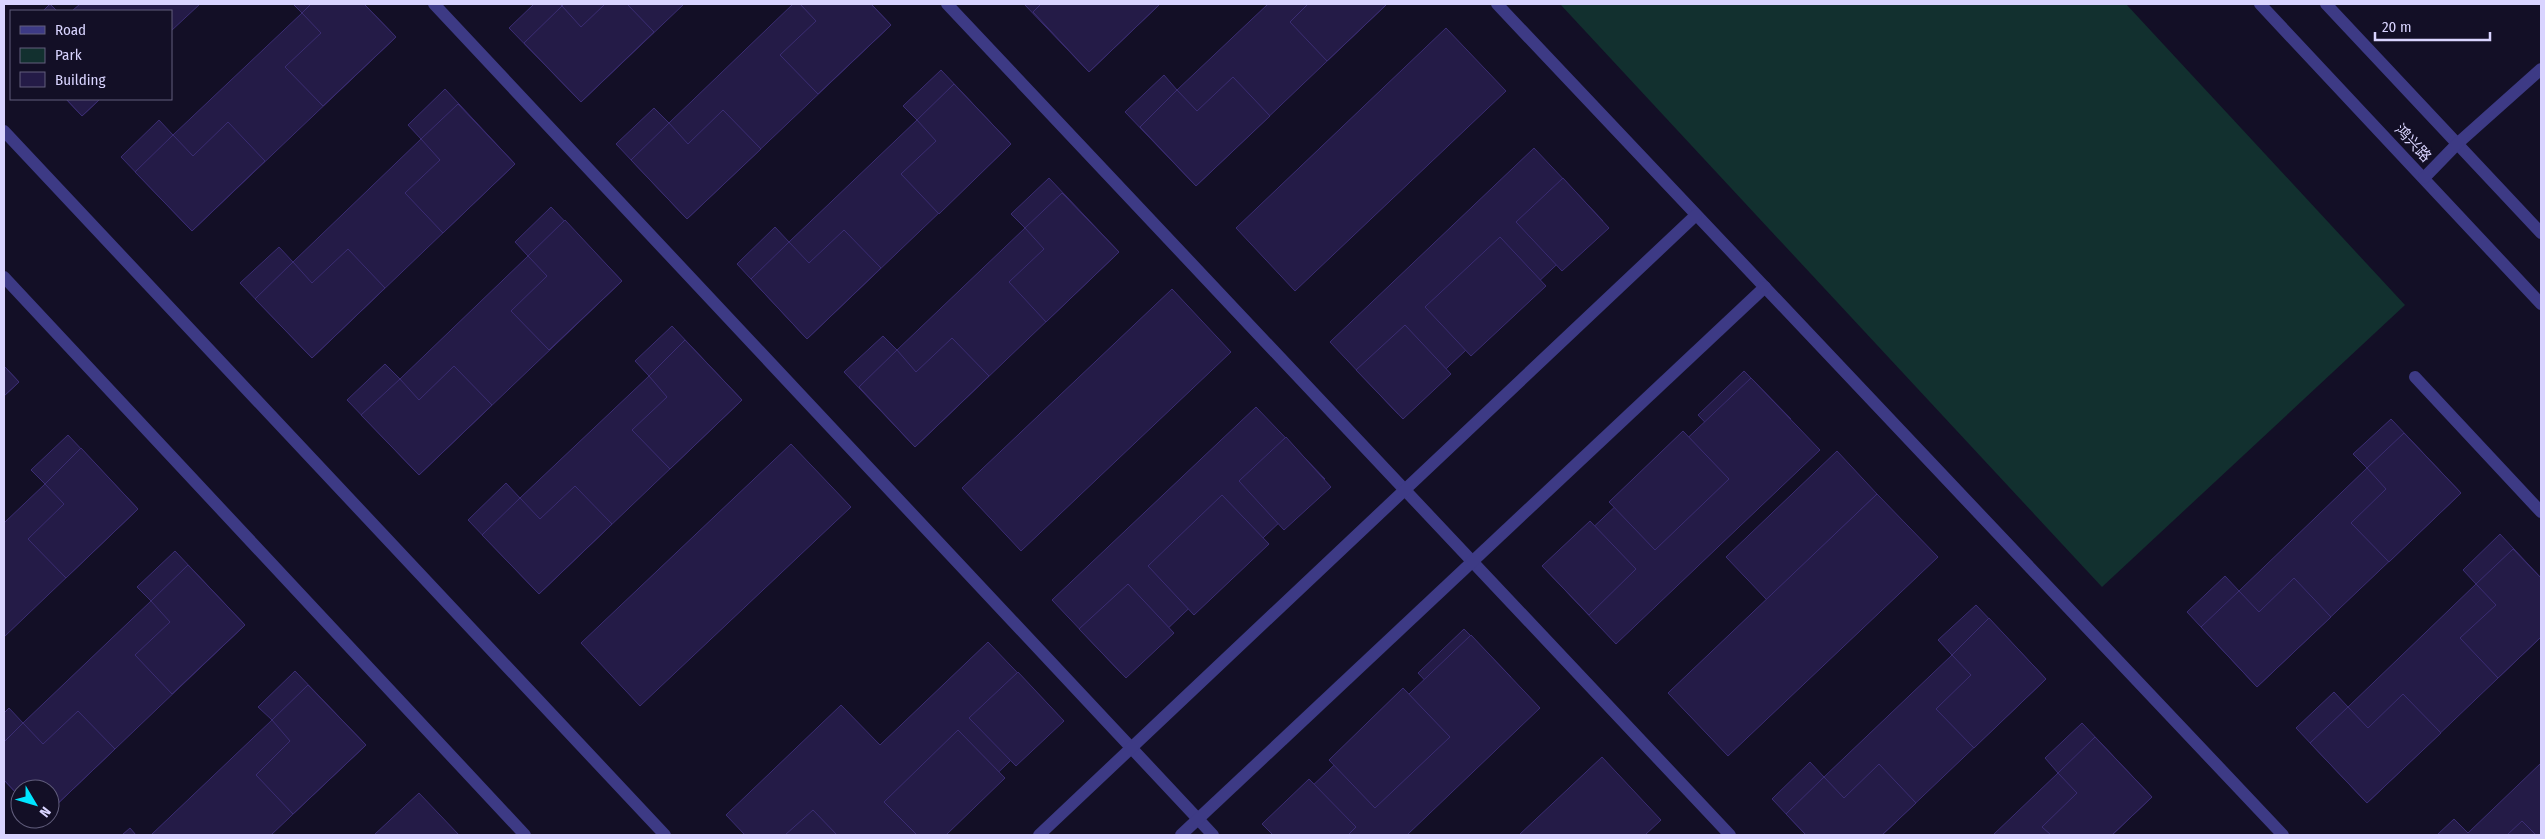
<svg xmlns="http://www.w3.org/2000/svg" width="2545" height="839" font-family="'Fira Sans Condensed','Noto Sans SC',sans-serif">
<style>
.green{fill:#12302f}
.building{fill:#241b47;stroke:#3b2d73}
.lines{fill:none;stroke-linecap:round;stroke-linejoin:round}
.service{stroke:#3d3a85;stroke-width:12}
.tertiary{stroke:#3d3a85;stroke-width:12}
.labels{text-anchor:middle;stroke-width:4.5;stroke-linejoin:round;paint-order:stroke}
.street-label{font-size:15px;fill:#d9d4ff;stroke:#130f26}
</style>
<rect width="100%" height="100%" fill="#130f26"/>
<polygon class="green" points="1560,4 2126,4 2405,305 2102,587"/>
<g class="building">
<polygon points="50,4 57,11 43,11"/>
<polygon points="80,4 200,4 171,31 171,11 72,11"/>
<polygon points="293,4 364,4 396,37 192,231 121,157 159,120 173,135 302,13"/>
<polygon points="311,4 364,4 396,37 323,106 285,67 321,33 302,13"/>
<polygon points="534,4 560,4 562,6 564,4 684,4 581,102 509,28"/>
<polygon points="605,4 627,4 654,32 581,102 524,43 562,6 581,27"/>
<polygon points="793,4 871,4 891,25 687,219 616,144 654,108 669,123"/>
<polygon points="800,4 871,4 891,25 818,94 780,55 816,21"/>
<polygon points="1024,4 1160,4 1089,72"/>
<polygon points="1041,4 1160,4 1089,72 1033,12"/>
<polygon points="1268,4 1387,4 1196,186 1125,112 1164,75 1177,90"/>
<polygon points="1308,4 1387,4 1327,61 1290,22"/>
<polygon points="1446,28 1506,91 1295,291 1236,228"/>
<polygon points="941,70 1011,144 807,339 737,264 775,227 789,242 917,120 903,106"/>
<polygon points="1233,77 1270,116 1196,186 1140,127 1177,90 1197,111"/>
<polygon points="954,84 1011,144 939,214 901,174 936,141 917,120"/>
<polygon points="445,89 515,164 312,358 240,283 279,247 293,262 421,139 408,125"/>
<polygon points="66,99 100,99 82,116"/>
<polygon points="66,99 100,99 82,116"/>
<polygon points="458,104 515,164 443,233 405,193 440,160 421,139"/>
<polygon points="723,110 761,149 687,219 631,160 669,123 688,144"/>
<polygon points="228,122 265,161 192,231 135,172 173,135 193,156"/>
<polygon points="1534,148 1603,221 1398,414 1330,342"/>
<polygon points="1049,178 1119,252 915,447 844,372 883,336 897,350 1025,228 1011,214"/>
<polygon points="1563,178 1609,228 1562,271 1516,222"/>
<polygon points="1062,193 1119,252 1046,322 1009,282 1044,249 1025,228"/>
<polygon points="551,207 622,281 419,475 347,400 385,364 400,379 528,256 515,242"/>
<polygon points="565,220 622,281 549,350 511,311 547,276 528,256"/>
<polygon points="844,230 881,268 807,339 751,279 789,242 809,263"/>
<polygon points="1500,237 1546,286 1471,356 1425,307"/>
<polygon points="348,249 385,288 312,358 255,299 293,262 312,283"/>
<polygon points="1172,289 1231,352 1021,551 962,488"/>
<polygon points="1405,325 1451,374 1403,419 1356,370"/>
<polygon points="672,326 742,400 539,594 468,520 506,483 520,498 649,376 635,361"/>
<polygon points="952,338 989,376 915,447 859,387 897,350 916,372"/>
<polygon points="685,340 742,400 670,469 632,430 667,397 649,376"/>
<polygon points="4,366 19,382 4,396"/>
<polygon points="4,366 19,382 4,396"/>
<polygon points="454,366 492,405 419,475 361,415 400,379 419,400"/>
<polygon points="1744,371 1791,419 1745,464 1698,415"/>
<polygon points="1751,378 1820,450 1616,644 1547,571"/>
<polygon points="1256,407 1325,479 1121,673 1052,600"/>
<polygon points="2391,419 2461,493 2257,687 2187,612 2225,576 2239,591 2367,468 2353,454"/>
<polygon points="1683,431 1729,479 1655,550 1609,502"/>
<polygon points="2404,433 2461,493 2389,562 2351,523 2386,489 2367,468"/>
<polygon points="68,435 138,509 4,637 4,523 45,484 31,470"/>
<polygon points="1286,437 1331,487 1284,530 1239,481"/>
<polygon points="791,444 851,507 640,706 581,643"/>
<polygon points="81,448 138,509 66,578 28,539 64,504 45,484"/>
<polygon points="1837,451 1877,494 1767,600 1726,557"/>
<polygon points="575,486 612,524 539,594 482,535 520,498 540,519"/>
<polygon points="1877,494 1938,557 1728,756 1668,693"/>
<polygon points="1222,495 1269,544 1194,615 1148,566"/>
<polygon points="1590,521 1636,569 1589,615 1542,566"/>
<polygon points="2500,534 2541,578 2541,637 2367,803 2296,728 2334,692 2348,707 2476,584 2463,570"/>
<polygon points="2513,549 2541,578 2541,637 2498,678 2460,638 2496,605 2476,584"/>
<polygon points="175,551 245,625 50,811 50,789 20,789 20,797 4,780 4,713 9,708 23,723 151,601 137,587"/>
<polygon points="188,565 245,625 172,694 135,655 170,622 151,601"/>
<polygon points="2294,578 2331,617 2257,687 2201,627 2239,591 2259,612"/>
<polygon points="1128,584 1174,633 1126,678 1079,629"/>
<polygon points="1976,605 2046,679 1882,835 1806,835 1772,799 1810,762 1824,777 1952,655 1938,640"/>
<polygon points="1989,618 2046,679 1974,748 1936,709 1971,675 1952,655"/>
<polygon points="1464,629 1511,677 1464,722 1418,673"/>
<polygon points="1471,635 1540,708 1407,835 1273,835 1267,829"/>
<polygon points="988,642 1058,715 933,835 745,835 726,815 841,705 880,745"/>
<polygon points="295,671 366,745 271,835 151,835 272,720 258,707"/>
<polygon points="1018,672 1064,721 1016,766 969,718"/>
<polygon points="308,685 366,745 293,814 256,775 290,741 272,720"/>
<polygon points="1403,688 1450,737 1375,808 1329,760"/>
<polygon points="2403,694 2441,733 2367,803 2310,743 2348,707 2368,728"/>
<polygon points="78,711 115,749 50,811 50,789 20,789 20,797 4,780 4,742 23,723 43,744"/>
<polygon points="2082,723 2152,797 2112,835 1993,835 2058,773 2045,758"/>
<polygon points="958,730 1005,778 946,835 917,835 884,802"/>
<polygon points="2095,737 2152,797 2112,835 2051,835 2042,827 2077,793 2058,773"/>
<polygon points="1602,757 1661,820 1645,835 1519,835"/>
<polygon points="2541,763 2541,835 2437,835 2454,819 2468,833"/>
<polygon points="1879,764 1916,803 1882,835 1806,835 1786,814 1824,777 1844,798"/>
<polygon points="1309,779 1356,827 1348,835 1273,835 1262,824"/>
<polygon points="419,793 459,835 374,835"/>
<polygon points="813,810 837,835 785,835"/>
<polygon points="2522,821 2536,835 2507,835"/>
<polygon points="130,828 136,835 122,835"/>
</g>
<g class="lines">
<g class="service">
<polyline points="434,4 1213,835"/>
<polyline points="947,4 1730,835"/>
<polyline points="1497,4 2283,835"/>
<polyline points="4,131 665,835"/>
<polyline points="4,277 525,835"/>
<polyline points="2415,377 2541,512"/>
<polyline points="1039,835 1696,215"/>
<polyline points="1181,835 1765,287"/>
</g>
<g class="tertiary">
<polyline points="2260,4 2541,304"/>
<polyline points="2326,4 2541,233"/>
<polyline points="2424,178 2457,144 2541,69"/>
</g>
</g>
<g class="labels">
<g class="street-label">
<text transform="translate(2413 143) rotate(47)" y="5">鸿兴路</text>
</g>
</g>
<rect width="2545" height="839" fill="none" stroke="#d9d4ff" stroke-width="10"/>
<rect x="10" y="10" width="162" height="90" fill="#130f26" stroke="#625e7d"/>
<rect x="20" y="26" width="25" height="8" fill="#3d3a85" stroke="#625e7d"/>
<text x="55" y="35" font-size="15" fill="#d9d4ff">Road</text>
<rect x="20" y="48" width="25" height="15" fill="#12302f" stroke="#625e7d"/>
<text x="55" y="60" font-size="15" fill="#d9d4ff">Park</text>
<rect x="20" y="72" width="25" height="15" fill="#241b47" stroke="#625e7d"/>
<text x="55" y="85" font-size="15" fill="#d9d4ff">Building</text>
<g transform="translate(35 804) rotate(128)"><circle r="24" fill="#130f26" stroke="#625e7d"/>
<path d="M0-4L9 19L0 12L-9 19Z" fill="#00e5ff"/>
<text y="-8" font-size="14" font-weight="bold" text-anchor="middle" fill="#d9d4ff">N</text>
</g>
<path d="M2375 32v8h115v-8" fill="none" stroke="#d9d4ff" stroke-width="2.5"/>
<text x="2382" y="32" font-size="15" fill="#d9d4ff" stroke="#130f26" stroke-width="4" paint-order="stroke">20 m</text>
</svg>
